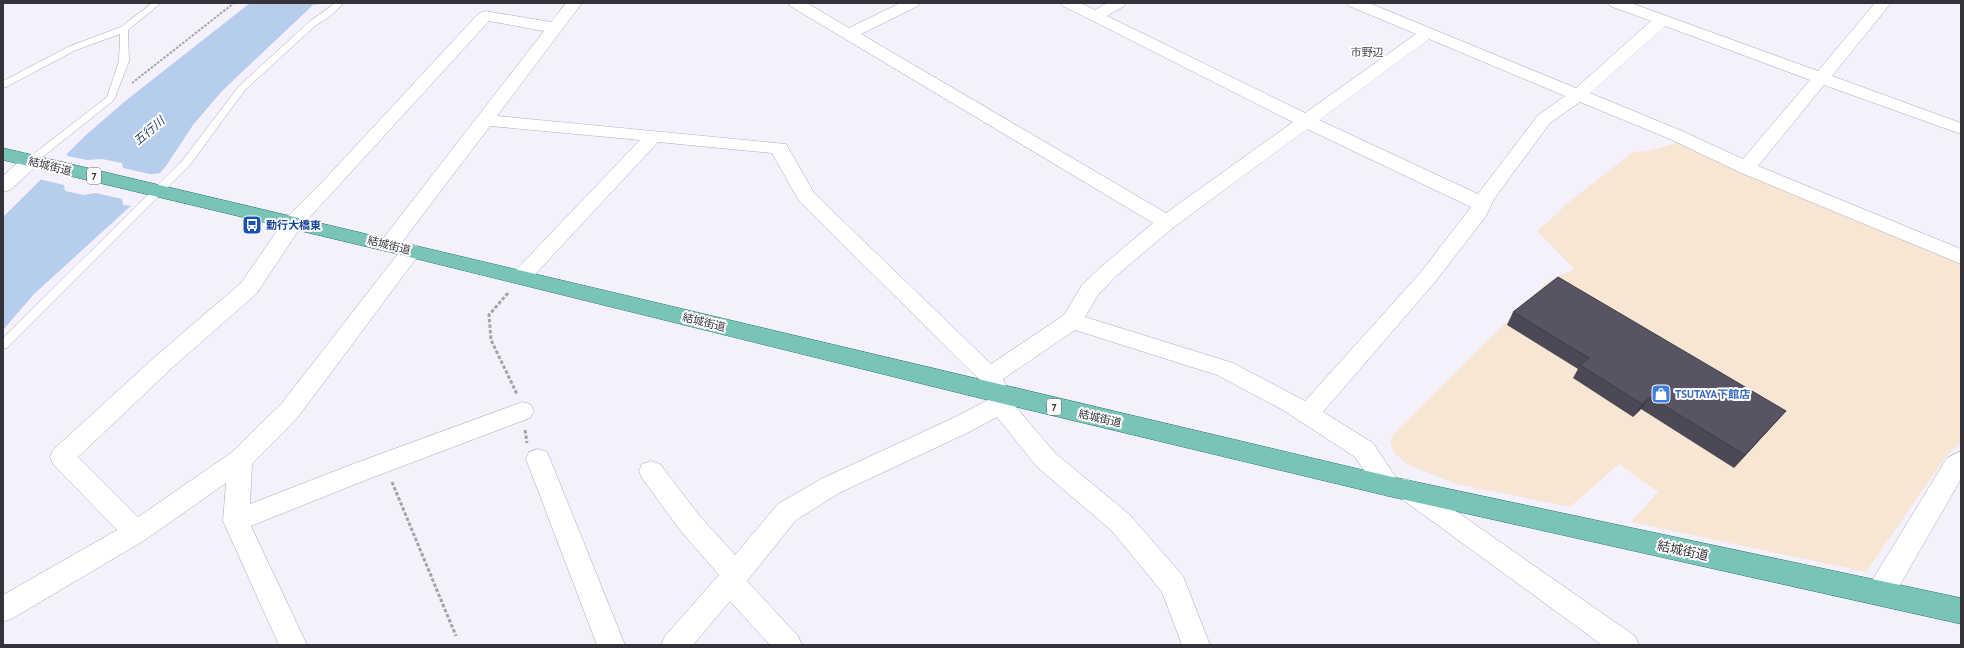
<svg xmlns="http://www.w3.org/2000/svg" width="1964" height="648" font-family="'PT Sans','Noto Sans JP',sans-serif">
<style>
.commercial{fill:#f7e6d4}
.water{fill:#b7cded}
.pier{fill:#f4f1fc}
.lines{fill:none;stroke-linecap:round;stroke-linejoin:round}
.service-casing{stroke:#aca6b8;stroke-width:1}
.minor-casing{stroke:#aca6b8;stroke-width:1}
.primary-casing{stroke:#27776d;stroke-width:1}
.path-far1{stroke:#a5a2ac;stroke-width:2;stroke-dasharray:2.5 1.5;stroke-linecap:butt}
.path{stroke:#a5a2ac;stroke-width:3;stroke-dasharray:3.5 2;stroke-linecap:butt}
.service{fill:#fff;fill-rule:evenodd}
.minor{fill:#fff;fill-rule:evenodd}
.primary{fill:#79c4b8;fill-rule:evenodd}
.wall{fill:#4d4856}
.shaded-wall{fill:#3e3b46}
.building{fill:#595464;stroke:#3e3b46}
.labels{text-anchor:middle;stroke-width:4;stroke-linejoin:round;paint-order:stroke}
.shield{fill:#fff;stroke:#727075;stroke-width:1}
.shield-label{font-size:10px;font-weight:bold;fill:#35323a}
.far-quarter-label{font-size:11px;fill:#433e4e;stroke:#fff}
.street-label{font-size:11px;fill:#35323a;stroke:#fff}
.transit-label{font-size:11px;font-weight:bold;fill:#164399;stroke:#fff;text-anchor:start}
.shop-label{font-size:11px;font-weight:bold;fill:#366cbe;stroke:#fff;text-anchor:start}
.water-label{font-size:12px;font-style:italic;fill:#26436e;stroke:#fff}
.near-street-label{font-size:13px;fill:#35323a;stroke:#fff}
</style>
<rect width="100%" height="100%" fill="#f4f1fc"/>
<polygon class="commercial" points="1677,143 1961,261 1961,442 1945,458 1866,572 1631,522 1658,492 1619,464 1570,507 1456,484 1407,464 1393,452 1390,440 1399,428 1547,282 1574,269 1537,231 1558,213 1565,205 1633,152 1648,151"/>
<polygon class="water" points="250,3 329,3 313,5 222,91 193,125 166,166 134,203 34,294 3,330 3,217 86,135 124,102"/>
<polygon class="pier" points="66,152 67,156 87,160 102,159 122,163 123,168 150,174 162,173 133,206 123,205 122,199 96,193 84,195 65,191 64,185 39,179"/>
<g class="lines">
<defs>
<g id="service">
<polygon points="152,3 161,3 128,30 129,61 114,100 35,163 27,163 26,161 27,159 107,97 119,61 120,34 76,50 6,87 3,88 3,81 70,46 121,27"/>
<polygon points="335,3 344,3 329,17 315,26 245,90 190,165 7,348 3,349 3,338 182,161 239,86 309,22"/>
</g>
<g id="minor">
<path d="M566 3H582L497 116 786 144 814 193 991 364 1064 315 1082 285 1102 266 1153 223 790 6 788 3H807L849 28 900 3H920L918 6 861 34 1166 213 1293 122 1063 6 1061 3H1081L1095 10 1107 3H1126L1124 6 1107 16 1305 113 1416 34 1349 6 1347 3H1369L1576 88 1651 21 1610 6 1608 3H1631L1818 71 1875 3H1891L1832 76 1961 123V134L1824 85 1758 166 1961 249V264L1739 172 1670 139 1580 102 1550 123 1494 199 1486 216 1435 282 1323 412 1373 443 1398 481 1405 479 1414 482 1635 636 1639 645H1602L1395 494 1388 496 1379 493 1355 457 1283 410 1217 375 1075 330 1003 379 1015 406 1055 453 1130 515 1183 576 1210 645H1182L1162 592 1112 531 1037 467 997 417 967 433 839 493 796 520 747 581 798 636 802 645H770L730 601 693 645H661L665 636 719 575 680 530 642 478 639 471 642 464 651 461 660 464 698 514 735 555 778 504 821 479 951 419 988 400 980 380 799 201 772 153 658 142 528 282 521 284 514 282 510 277 514 272 640 140 490 126 396 250 389 252 382 250 379 245 382 240 544 31 489 21 300 228 257 293 173 367 78 457 138 517 231 453 282 403 404 246 411 244 418 246 421 251 418 256 298 417 252 464 250 504 353 464 522 402 530 404 534 411 530 418 371 478 251 526 307 645H279L223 521 226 483 145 540 13 618 3 622V595L117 530 53 464 50 457 53 450 157 355 241 283 286 218 326 178 479 13 485 11 551 22ZM1665 26 1810 80 1743 159 1682 131 1590 93ZM1429 39 1565 96 1538 115 1478 194 1319 120ZM1307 129 1471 207 1421 272 1305 401 1233 363 1085 317 1098 295 1116 276 1174 227Z"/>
<polygon points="31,155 38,157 40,161 38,165 10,190 3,192 3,176 24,157"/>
<polygon points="538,449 547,452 550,459 625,645 597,645 526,459 529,452"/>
<polygon points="1961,451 1961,479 1890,602 1880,605 1870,602 1866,593 1870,584 1947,458"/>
</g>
<polygon id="primary" points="3,148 1388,476 1961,598 1961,624 1388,496 996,402 389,252 3,160"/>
</defs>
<use href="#service" class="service-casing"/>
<use href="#minor" class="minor-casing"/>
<use href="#primary" class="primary-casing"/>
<polyline class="path-far1" points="132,83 234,3"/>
<g class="path">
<polyline points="508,293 489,315 491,340 517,394"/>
<polyline points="525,430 527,443"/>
<polyline points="392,482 456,636"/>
</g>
<use href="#service" class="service"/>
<use href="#minor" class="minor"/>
<use href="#primary" class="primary"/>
</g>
<polygon class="wall" points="1513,312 1786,411 1775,423 1734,468 1641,409 1633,417 1573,378 1578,369 1507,325"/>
<g class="shaded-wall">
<polygon points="1650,397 1641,409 1633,417 1642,404"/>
<polygon points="1786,411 1775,423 1734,468 1745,455"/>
</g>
<polygon class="building" points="1558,277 1786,411 1745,455 1650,397 1642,404 1580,365 1589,358 1513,312"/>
<defs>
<symbol id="bus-square" viewBox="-11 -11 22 22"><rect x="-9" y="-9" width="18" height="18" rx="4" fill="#1a4fb4" stroke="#fff"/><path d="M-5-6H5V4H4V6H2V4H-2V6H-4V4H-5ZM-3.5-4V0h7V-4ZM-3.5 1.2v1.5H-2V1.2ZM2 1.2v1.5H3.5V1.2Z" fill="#fff"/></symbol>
<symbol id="shop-square" viewBox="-11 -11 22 22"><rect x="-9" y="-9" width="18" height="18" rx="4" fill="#3f7fe0" stroke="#fff"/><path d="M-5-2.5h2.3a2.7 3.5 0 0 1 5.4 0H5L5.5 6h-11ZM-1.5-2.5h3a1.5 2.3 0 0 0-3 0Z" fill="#fff"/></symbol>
</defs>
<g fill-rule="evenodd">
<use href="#bus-square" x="241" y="214" width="22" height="22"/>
<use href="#shop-square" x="1650" y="383" width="22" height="22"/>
</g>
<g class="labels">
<g class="shield">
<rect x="87" y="168" width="14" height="16" rx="3"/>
<rect x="1047" y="399" width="14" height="16" rx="3"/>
</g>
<g class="shield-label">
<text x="94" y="180">7</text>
<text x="1054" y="411">7</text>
</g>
<g class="far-quarter-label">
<text x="1367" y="56">市野辺</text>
</g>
<g class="street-label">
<text transform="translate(50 166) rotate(14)" y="4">結城街道</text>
<text transform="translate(389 245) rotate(14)" y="4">結城街道</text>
<text transform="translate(704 322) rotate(14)" y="4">結城街道</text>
<text transform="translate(1100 418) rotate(13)" y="4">結城街道</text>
</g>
<g class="transit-label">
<text x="266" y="229">勤行大橋東</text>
</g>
<g class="shop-label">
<text x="1675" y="398">TSUTAYA下館店</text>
</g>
<g class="water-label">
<text transform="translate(149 131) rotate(-41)" y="4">五行川</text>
</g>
<g class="near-street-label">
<text transform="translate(1683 550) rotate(12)" y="5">結城街道</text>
</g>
</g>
<rect width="1964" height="648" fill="none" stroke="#35323a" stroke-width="8"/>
</svg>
